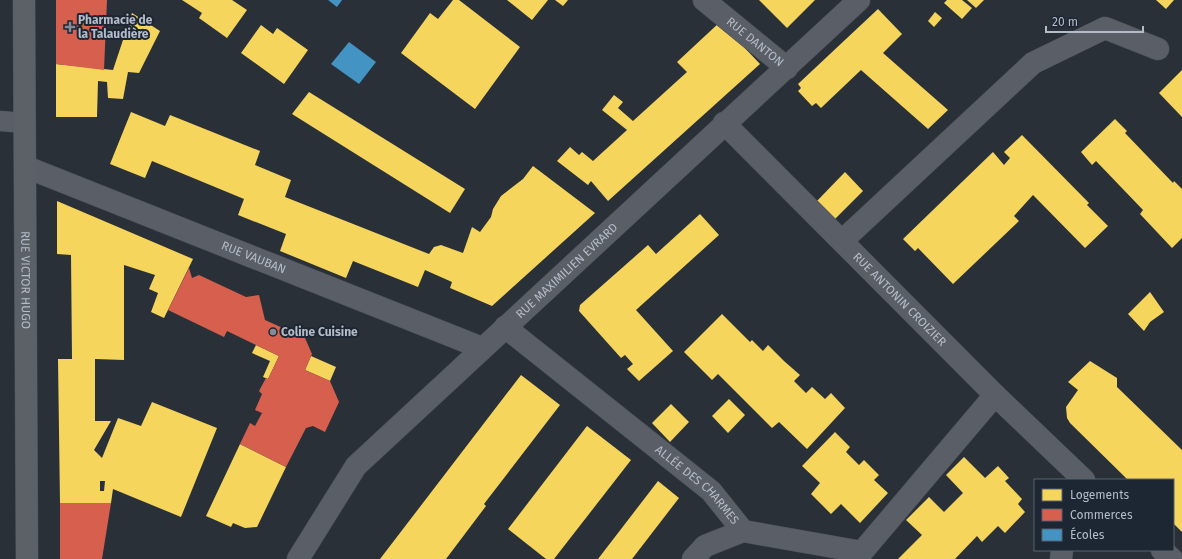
<svg xmlns="http://www.w3.org/2000/svg" width="1182" height="559" font-family="'Fira Sans',sans-serif">
<style>
.homes{fill:#f6d55c;fill-rule:evenodd}
.shops{fill:#d6604d}
.schools{fill:#4393c3}
.lines{fill:none;stroke-linecap:round;stroke-linejoin:round}
.lane-casing{stroke:#484c53;stroke-width:21}
.street-casing{stroke:#484c53;stroke-width:23}
.primary-casing{stroke:#484c55;stroke-width:23}
.lane{stroke:#5a5e66;stroke-width:20}
.street{stroke:#5a5e66;stroke-width:22}
.primary{stroke:#5c6168;stroke-width:22}
.poi-dot{fill:#848b96;stroke:#1d2633;stroke-width:1.5}
.labels{text-anchor:middle;stroke-width:4;stroke-linejoin:round;paint-order:stroke}
.poi-label{font-size:12px;font-weight:bold;fill:#b4bcc9;stroke:#1d2633;text-anchor:start}
.street-label{font-size:12px;fill:#b4bcc9;stroke:#1d2633}
</style>
<rect width="100%" height="100%" fill="#2a3038"/>
<g class="homes">
<polygon points="182,0 232,0 247,10 227,38 199,18 202,13"/>
<polygon points="453,0 459,0 520,47 475,109 401,53 430,13 438,19"/>
<polygon points="507,0 548,0 532,20"/>
<polygon points="555,0 568,0 563,6"/>
<polygon points="759,0 815,0 787,28"/>
<polygon points="947,0 962,0 972,8 962,19 944,3"/>
<polygon points="967,0 984,0 976,8"/>
<polygon points="1156,0 1174,0 1166,9"/>
<polygon points="878,9 902,34 883,53 948,110 928,129 861,70 821,108 816,103 812,106 798,91 801,88 798,84"/>
<polygon points="935,12 942,18 934,27 928,21"/>
<polygon points="132,13 160,31 139,73 128,72 123,99 108,98 107,82 98,81 97,117 56,117 56,64 113,70"/>
<polygon points="720,22 760,64 608,201 591,181 588,185 557,161 570,147 579,155 582,152 593,161 627,130 602,110 614,95 623,102 618,108 633,121 687,72 677,62"/>
<polygon points="261,25 273,34 277,28 308,50 284,84 241,53"/>
<polygon points="1182,70 1182,117 1159,93"/>
<polygon points="309,92 465,189 450,213 292,114"/>
<polygon points="131,112 165,126 170,115 260,151 255,165 291,180 285,197 429,254 434,247 441,245 463,253 472,227 480,232 491,217 493,209 501,196 523,179 533,166 595,213 492,306 450,288 452,282 425,270 418,287 353,261 346,278 280,251 286,234 238,215 244,199 152,161 145,178 110,164"/>
<polygon points="1115,119 1127,131 1125,133 1173,183 1174,181 1182,189 1182,238 1172,248 1140,214 1143,210 1096,161 1092,165 1081,152"/>
<polygon points="1022,135 1089,203 1087,205 1108,226 1085,248 1033,195 1014,216 1019,221 953,284 918,248 915,251 903,239 993,152 1004,165 1010,158 1004,152"/>
<polygon points="845,172 863,191 834,220 816,202"/>
<path d="M57 201 193 259 164 318 151 312 158 293 149 289 155 275 124 265V360L95 359V421H111L94 450 102 458 118 418 141 426 152 402 217 428 181 517 113 489 111 503H60L58 359H72L71 255 57 254ZM100 481H105L104 491H100Z"/>
<polygon points="700,214 719,235 636,310 673,351 639,381 627,369 633,364 625,355 621,358 579,311 580,305 648,245 656,254"/>
<polygon points="1150,292 1164,312 1150,322 1144,331 1128,314"/>
<polygon points="722,314 750,342 752,340 763,351 768,345 784,361 800,375 794,381 806,393 812,387 825,399 831,393 845,408 807,449 779,422 772,428 718,374 712,380 684,352"/>
<polygon points="256,345 279,356 268,379 263,377 270,361 252,353"/>
<polygon points="311,356 336,367 330,381 305,370"/>
<polygon points="1090,361 1117,378 1117,387 1182,450 1182,532 1173,523 1173,480 1128,480 1070,423 1067,418 1066,407 1078,390 1068,382"/>
<polygon points="521,375 560,405 484,504 486,506 446,559 380,559"/>
<polygon points="729,399 745,415 728,433 712,416"/>
<polygon points="671,404 689,422 670,442 652,423"/>
<polygon points="587,426 631,460 554,559 546,559 508,529"/>
<polygon points="835,432 850,447 846,452 859,465 864,460 879,475 874,480 888,493 860,523 841,504 831,514 811,494 820,483 802,466"/>
<polygon points="240,444 286,467 257,527 245,528 233,523 231,527 206,516"/>
<polygon points="964,457 985,478 998,466 1009,478 1005,481 1022,499 1018,504 1025,512 1005,533 998,526 982,542 977,536 955,559 898,559 922,535 906,520 929,497 944,512 963,493 946,475"/>
<polygon points="658,481 679,498 632,559 598,559"/>
</g>
<g class="shops">
<polygon points="56,0 107,0 104,70 56,64"/>
<polygon points="189,268 192,278 199,275 246,297 259,295 265,320 305,338 312,354 305,370 330,381 339,402 325,432 313,426 306,428 286,467 240,444 250,423 255,426 262,413 255,410 262,394 259,391 266,378 268,379 279,356 227,331 224,337 168,310"/>
<polygon points="60,503 111,503 102,559 60,559"/>
</g>
<g class="schools">
<polygon points="328,0 342,0 337,7"/>
<polygon points="349,42 376,62 359,84 331,64"/>
</g>
<g class="lines">
<defs>
<polyline id="lane" points="0,121 25,123"/>
<g id="street">
<path id="s1" d="M704 0 787 68"/>
<path id="s2" d="M724 123 995 395 1084 480"/>
<path id="s3" d="M26 167 482 348"/>
<polyline points="842,241 1033,63 1105,28 1158,49"/>
<path id="s4" d="M505 327 711 491 743 531 862 552 995 395"/>
<polyline points="1162,550 1172,559"/>
<path id="s5" d="M298 559 356 466 859 0"/>
<polyline points="693,559 705,546 743,531"/>
<polyline points="1061,559 1062,550"/>
</g>
<g id="primary">
<path id="s6" d="M24 0 27 559"/>
</g>
</defs>
<use href="#lane" class="lane-casing"/>
<use href="#street" class="street-casing"/>
<use href="#primary" class="primary-casing"/>
<use href="#lane" class="lane"/>
<use href="#street" class="street"/>
<use href="#primary" class="primary"/>
</g>
<g class="poi-dot">
<path d="M68 21h4v4h4v4h-4v4h-4v-4h-4v-4h4z"/>
<circle cx="273" cy="332" r="4"/>
</g>
<g class="labels">
<g class="poi-label">
<text x="78" y="24">Pharmacie de<tspan x="78" dy="14">la Talaudière</tspan></text>
<text x="281" y="336">Coline Cuisine</text>
</g>
<g class="street-label">
<text dy="4" stroke="none"><textPath href="#s1" startOffset="66">RUE DANTON</textPath></text>
<text dy="4" stroke="none"><textPath href="#s3" startOffset="245">RUE VAUBAN</textPath></text>
<text dy="4" stroke="none"><textPath href="#s5" startOffset="397">RUE MAXIMILIEN EVRARD</textPath></text>
<text dy="4" stroke="none"><textPath href="#s6" startOffset="280">RUE VICTOR HUGO</textPath></text>
<text dy="4" stroke="none"><textPath href="#s2" startOffset="249">RUE ANTONIN CROIZIER</textPath></text>
<text dy="4" stroke="none"><textPath href="#s4" startOffset="249">ALLÉE DES CHARMES</textPath></text>
</g>
</g>
<rect x="1034" y="479" width="140" height="72" fill="#1d2633" stroke="#59626f"/>
<rect x="1042" y="489" width="20" height="12" fill="#f6d55c" stroke="#59626f"/>
<text x="1070" y="499" font-size="12" fill="#b4bcc9">Logements</text>
<rect x="1042" y="509" width="20" height="12" fill="#d6604d" stroke="#59626f"/>
<text x="1070" y="519" font-size="12" fill="#b4bcc9">Commerces</text>
<rect x="1042" y="529" width="20" height="12" fill="#4393c3" stroke="#59626f"/>
<text x="1070" y="539" font-size="12" fill="#b4bcc9">Écoles</text>
<path d="M1046 26v6h97v-6" fill="none" stroke="#b4bcc9" stroke-width="2"/>
<text x="1052" y="26" font-size="12" fill="#b4bcc9" stroke="#1d2633" stroke-width="3" paint-order="stroke">20 m</text>
</svg>
